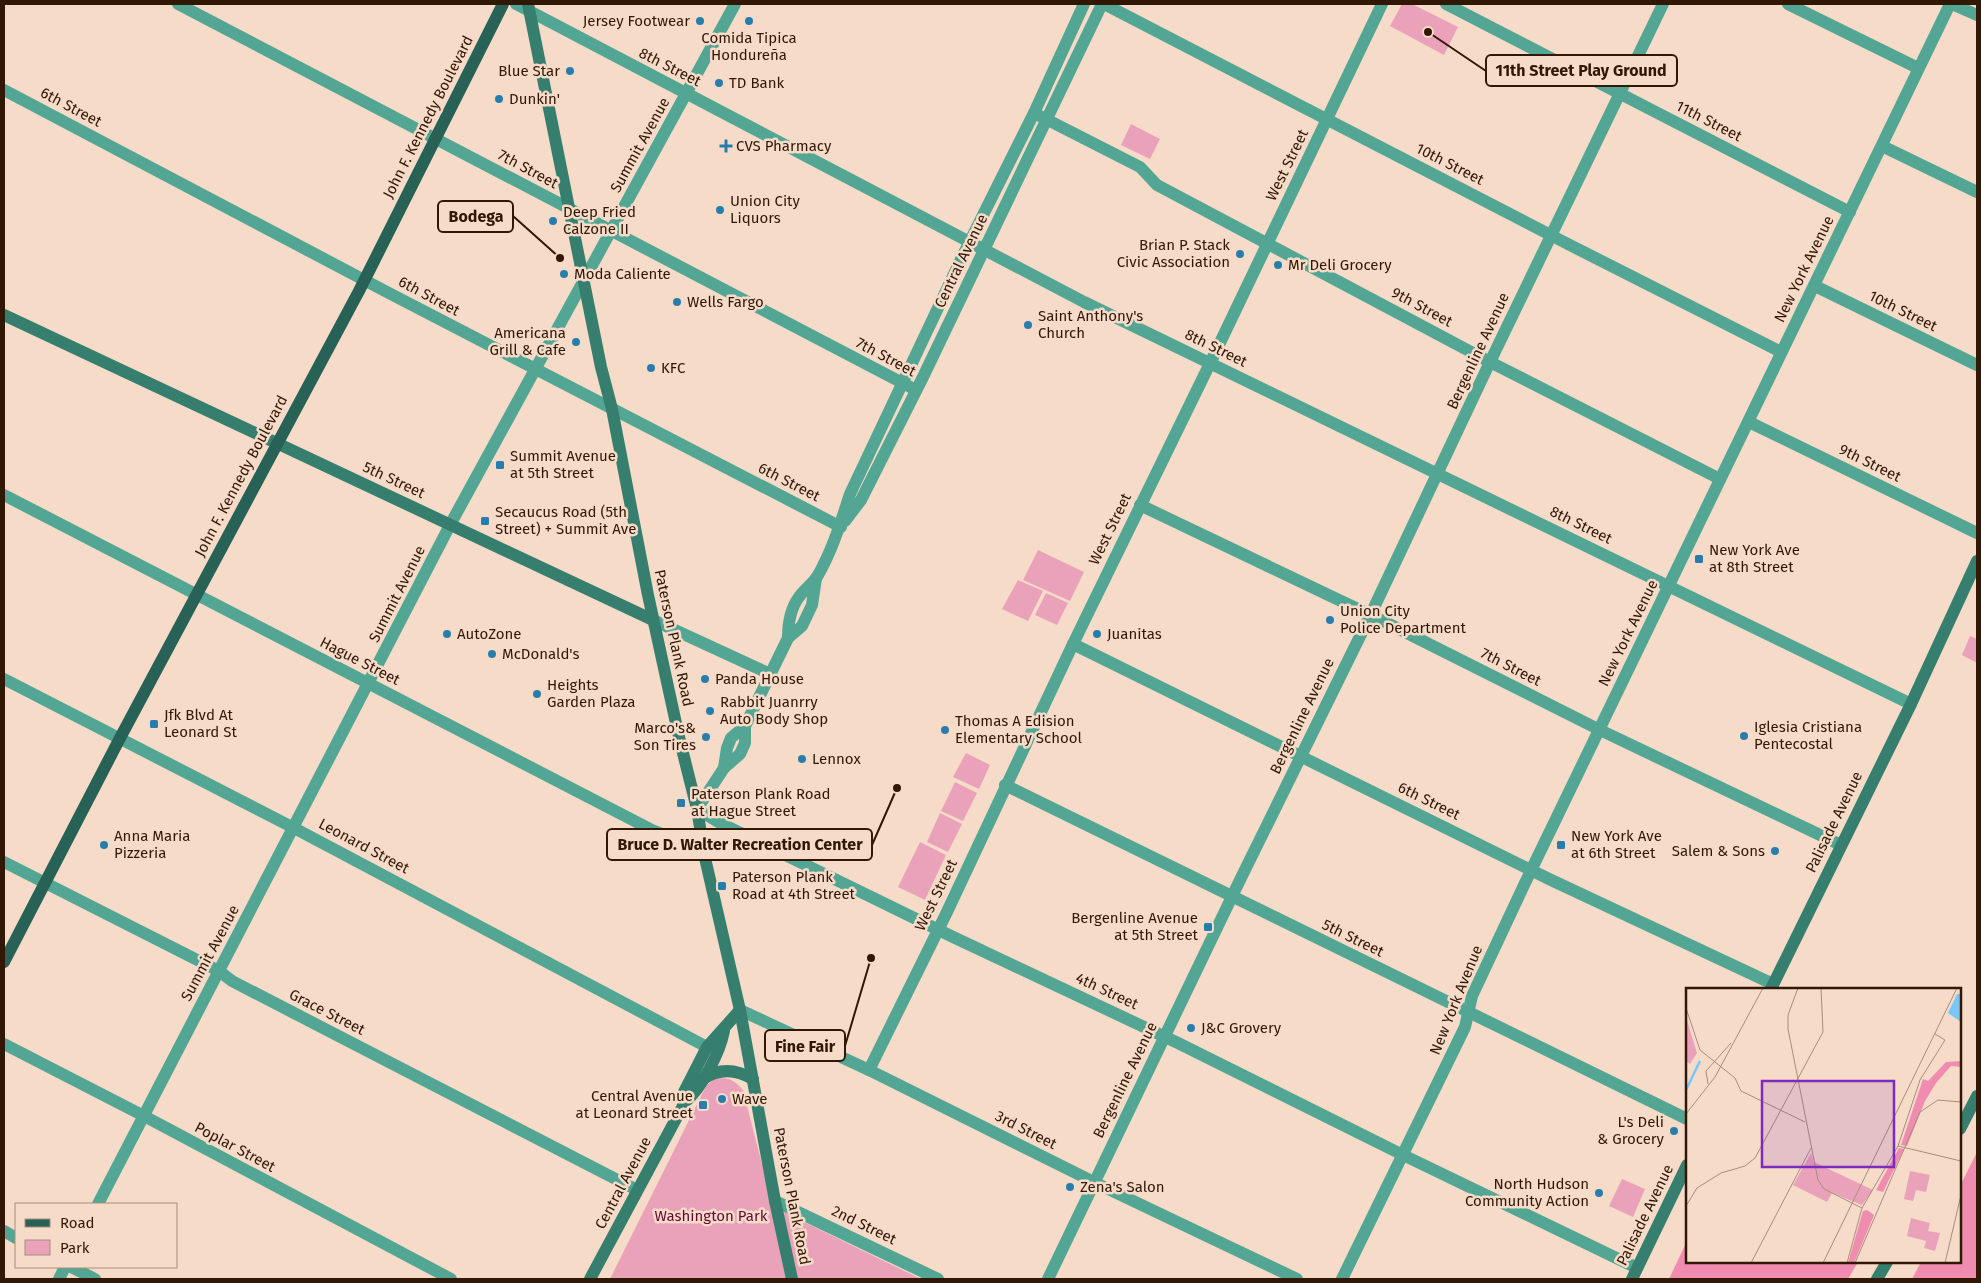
<svg xmlns="http://www.w3.org/2000/svg" width="1981" height="1283" font-family="'Fira Sans',sans-serif">
<style>
.green{fill:#eaa2ba}
.forest{fill:#f18cb1}
.lines{fill:none;stroke-linecap:round;stroke-linejoin:round}
.minor{stroke:#54a694;stroke-width:12}
.tertiary{stroke:#54a694;stroke-width:12}
.secondary{stroke:#367f6f;stroke-width:12}
.primary{stroke:#286256;stroke-width:12}
.poi-dot{fill:#277ead;stroke:#f6dbc8;stroke-width:2}
.labels{text-anchor:middle;stroke-width:5;stroke-linejoin:round;paint-order:stroke}
.poi-label{font-size:15px;fill:#301805;stroke:#f6dbc8;text-anchor:start}
.street-label{font-size:15px;fill:#301805;stroke:#f6dbc8}
.park-label{font-size:15px;fill:#640837;stroke:#f6dbc8}
.inset-river{fill:none;stroke:#79c7f8;stroke-width:2.5}
.inset-road{fill:none;stroke:#a78d7a;stroke-width:1}
.view{fill:#7b2cbf;fill-opacity:0.15;stroke:#7b2cbf;stroke-width:2.5}
.inset-edge{fill:none;stroke:#301805;stroke-width:2.5}
.leader{fill:none;stroke:#301805;stroke-width:2}
.callout-dot{fill:#301805;stroke:#f6dbc8;stroke-width:2}
.callout{fill:#f6dbc8;stroke:#301805;stroke-width:2}
.callout-label{font-size:16px;text-anchor:middle;font-weight:bold;fill:#301805}
</style>
<rect width="100%" height="100%" fill="#f6dbc8"/>
<g class="green">
<polygon points="1402,4 1412,4 1458,27 1444,55 1390,26"/>
<polygon points="1131,124 1160,139 1150,159 1121,145"/>
<polygon points="1038,550 1084,572 1070,601 1023,580"/>
<polygon points="1018,580 1043,591 1028,621 1002,609"/>
<polygon points="1046,593 1068,603 1057,625 1035,615"/>
<polygon points="1970,636 1977,639 1977,663 1962,655"/>
<polygon points="966,753 990,765 979,789 953,777"/>
<polygon points="955,782 977,793 963,821 941,811"/>
<polygon points="940,813 962,824 948,852 927,842"/>
<polygon points="920,842 946,855 925,900 898,887"/>
<path d="M721 1078C731 1078 736 1082 743 1090L773 1207 921 1279H610L706 1086 713 1080Z"/>
<polygon points="1622,1179 1645,1189 1633,1217 1609,1206"/>
</g>
<g class="forest">
<polygon points="1977,1152 1977,1279 1912,1279 1921,1262 1960,1262 1960,1186"/>
<polygon points="1687,1241 1687,1262 1858,1262 1848,1279 1669,1279"/>
</g>
<g class="lines">
<g class="minor">
<polyline points="178,4 916,390"/>
<polyline points="516,4 1084,302 1911,704"/>
<polyline points="1104,4 1564,242 1781,352"/>
<polyline points="1446,4 1850,212"/>
<polyline points="1788,4 1918,68"/>
<polyline points="1952,4 1977,15"/>
<polyline points="4,90 385,291 841,527"/>
<polyline points="1034,113 1140,167 1157,185 1490,362 1720,479"/>
<polyline points="1882,146 1977,192"/>
<polyline points="1815,286 1977,365"/>
<polyline points="1749,422 1977,533"/>
<polyline points="4,495 652,830 704,851"/>
<polyline points="1140,505 1383,621 1600,730 1841,845"/>
<polyline points="845,521 861,500 923,377 1102,4"/>
<path d="M788 638C788 623 790 609 799 597 804 590 812 584 817 577 832 551 841 522 850 494L964 253 1034 113 1084 4"/>
<polyline points="1073,644 1549,879 1773,984"/>
<polyline points="4,679 294,828 707,1047"/>
<polyline points="745,726 745,743 740,754 724,768 697,809 722,824 951,936 1178,1043 1403,1155 1637,1268"/>
<polyline points="724,768 727,748 731,738 745,726 788,638 802,626 812,605 816,578"/>
<polyline points="4,862 219,971 232,981 637,1190"/>
<polyline points="740,1010 869,1070 1106,1188 1297,1279"/>
<polyline points="4,1044 144,1116 451,1279"/>
<polyline points="869,1070 946,914 1073,644 1217,349 1382,4"/>
<polyline points="775,1201 938,1279"/>
<polyline points="4,1231 16,1238"/>
<polyline points="71,1267 95,1279"/>
</g>
<g class="tertiary">
<polyline points="653,620 770,674"/>
<polyline points="1005,785 1687,1119"/>
<polyline points="98,1204 450,525 735,4"/>
<polyline points="59,1279 65,1267"/>
<polyline points="1048,1279 1239,882 1370,616 1490,362 1663,4"/>
<polyline points="1342,1279 1465,1027 1472,996 1525,883 1950,4"/>
</g>
<g class="secondary">
<polyline points="528,4 601,367 612,409 648,595 679,737 697,809 705,858 740,1010 775,1201 792,1279"/>
<polyline points="4,315 653,620"/>
<polyline points="1771,989 1911,704 1977,561"/>
<path d="M703 1079C719 1068 736 1069 753 1079"/>
<polyline points="685,1102 684,1092 707,1047 740,1010"/>
<polyline points="1960,1129 1977,1096"/>
<path d="M590 1279 685 1102C702 1088 720 1052 724 1031"/>
<polyline points="1632,1279 1687,1165"/>
<polyline points="1877,1279 1887,1262"/>
</g>
<polyline class="primary" points="4,962 120,738 359,291 503,4"/>
</g>
<g class="poi-dot">
<circle cx="700" cy="21" r="5"/>
<circle cx="749" cy="21" r="5"/>
<circle cx="570" cy="71" r="5"/>
<circle cx="719" cy="83" r="5"/>
<circle cx="499" cy="99" r="5"/>
<path d="M723.5 138.5h5v5h5v5h-5v5h-5v-5h-5v-5h5z"/>
<circle cx="720" cy="210" r="5"/>
<circle cx="553" cy="221" r="5"/>
<circle cx="1240" cy="254" r="5"/>
<circle cx="1278" cy="265" r="5"/>
<circle cx="564" cy="274" r="5"/>
<circle cx="677" cy="302" r="5"/>
<circle cx="1028" cy="325" r="5"/>
<circle cx="576" cy="342" r="5"/>
<circle cx="651" cy="368" r="5"/>
<rect x="495" y="460" width="10" height="10" rx="2.5"/>
<rect x="480" y="516" width="10" height="10" rx="2.5"/>
<rect x="1694" y="554" width="10" height="10" rx="2.5"/>
<circle cx="1330" cy="620" r="5"/>
<circle cx="447" cy="634" r="5"/>
<circle cx="1097" cy="634" r="5"/>
<circle cx="492" cy="654" r="5"/>
<circle cx="705" cy="679" r="5"/>
<circle cx="537" cy="694" r="5"/>
<circle cx="710" cy="711" r="5"/>
<rect x="149" y="719" width="10" height="10" rx="2.5"/>
<circle cx="945" cy="730" r="5"/>
<circle cx="1744" cy="736" r="5"/>
<circle cx="706" cy="737" r="5"/>
<circle cx="802" cy="759" r="5"/>
<rect x="676" y="798" width="10" height="10" rx="2.5"/>
<circle cx="104" cy="845" r="5"/>
<rect x="1556" y="840" width="10" height="10" rx="2.5"/>
<circle cx="1775" cy="851" r="5"/>
<rect x="717" y="881" width="10" height="10" rx="2.5"/>
<rect x="1203" y="922" width="10" height="10" rx="2.5"/>
<circle cx="1191" cy="1028" r="5"/>
<circle cx="722" cy="1099" r="5"/>
<rect x="698" y="1100" width="10" height="10" rx="2.5"/>
<circle cx="1674" cy="1131" r="5"/>
<circle cx="1070" cy="1187" r="5"/>
<circle cx="1599" cy="1193" r="5"/>
</g>
<g class="labels">
<g class="poi-label">
<text x="690" y="26" text-anchor="end">Jersey Footwear</text>
<text x="749" y="43" text-anchor="middle">Comida Tipica<tspan x="749" dy="17">Hondureña</tspan></text>
<text x="560" y="76" text-anchor="end">Blue Star</text>
<text x="729" y="88">TD Bank</text>
<text x="509" y="104">Dunkin'</text>
<text x="736" y="151">CVS Pharmacy</text>
<text x="730" y="206">Union City<tspan x="730" dy="17">Liquors</tspan></text>
<text x="563" y="217">Deep Fried<tspan x="563" dy="17">Calzone II</tspan></text>
<text x="1230" y="250" text-anchor="end">Brian P. Stack<tspan x="1230" dy="17">Civic Association</tspan></text>
<text x="1288" y="270">Mr Deli Grocery</text>
<text x="574" y="279">Moda Caliente</text>
<text x="687" y="307">Wells Fargo</text>
<text x="1038" y="321">Saint Anthony's<tspan x="1038" dy="17">Church</tspan></text>
<text x="566" y="338" text-anchor="end">Americana<tspan x="566" dy="17">Grill &amp; Cafe</tspan></text>
<text x="661" y="373">KFC</text>
<text x="510" y="461">Summit Avenue<tspan x="510" dy="17">at 5th Street</tspan></text>
<text x="495" y="517">Secaucus Road (5th<tspan x="495" dy="17">Street) + Summit Ave</tspan></text>
<text x="1709" y="555">New York Ave<tspan x="1709" dy="17">at 8th Street</tspan></text>
<text x="1340" y="616">Union City<tspan x="1340" dy="17">Police Department</tspan></text>
<text x="457" y="639">AutoZone</text>
<text x="1107" y="639">Juanitas</text>
<text x="502" y="659">McDonald's</text>
<text x="715" y="684">Panda House</text>
<text x="547" y="690">Heights<tspan x="547" dy="17">Garden Plaza</tspan></text>
<text x="720" y="707">Rabbit Juanrry<tspan x="720" dy="17">Auto Body Shop</tspan></text>
<text x="164" y="720">Jfk Blvd At<tspan x="164" dy="17">Leonard St</tspan></text>
<text x="955" y="726">Thomas A Edision<tspan x="955" dy="17">Elementary School</tspan></text>
<text x="1754" y="732">Iglesia Cristiana<tspan x="1754" dy="17">Pentecostal</tspan></text>
<text x="696" y="733" text-anchor="end">Marco's&amp;<tspan x="696" dy="17">Son Tires</tspan></text>
<text x="812" y="764">Lennox</text>
<text x="691" y="799">Paterson Plank Road<tspan x="691" dy="17">at Hague Street</tspan></text>
<text x="114" y="841">Anna Maria<tspan x="114" dy="17">Pizzeria</tspan></text>
<text x="1571" y="841">New York Ave<tspan x="1571" dy="17">at 6th Street</tspan></text>
<text x="1765" y="856" text-anchor="end">Salem &amp; Sons</text>
<text x="732" y="882">Paterson Plank<tspan x="732" dy="17">Road at 4th Street</tspan></text>
<text x="1198" y="923" text-anchor="end">Bergenline Avenue<tspan x="1198" dy="17">at 5th Street</tspan></text>
<text x="1201" y="1033">J&amp;C Grovery</text>
<text x="693" y="1101" text-anchor="end">Central Avenue<tspan x="693" dy="17">at Leonard Street</tspan></text>
<text x="732" y="1104">Wave</text>
<text x="1664" y="1127" text-anchor="end">L's Deli<tspan x="1664" dy="17">&amp; Grocery</tspan></text>
<text x="1589" y="1189" text-anchor="end">North Hudson<tspan x="1589" dy="17">Community Action</tspan></text>
<text x="1080" y="1192">Zena's Salon</text>
</g>
<g class="street-label">
<text transform="translate(670 67) rotate(27)" y="5">8th Street</text>
<text transform="translate(71 107) rotate(28)" y="5">6th Street</text>
<text transform="translate(428 117) rotate(-63)" y="5">John F. Kennedy Boulevard</text>
<text transform="translate(1709 121) rotate(27)" y="5">11th Street</text>
<text transform="translate(640 145) rotate(-61)" y="5">Summit Avenue</text>
<text transform="translate(1450 164) rotate(27)" y="5">10th Street</text>
<text transform="translate(1287 165) rotate(-64)" y="5">West Street</text>
<text transform="translate(528 169) rotate(28)" y="5">7th Street</text>
<text transform="translate(961 261) rotate(-64)" y="5">Central Avenue</text>
<text transform="translate(1804 269) rotate(-64)" y="5">New York Avenue</text>
<text transform="translate(429 296) rotate(28)" y="5">6th Street</text>
<text transform="translate(1422 307) rotate(28)" y="5">9th Street</text>
<text transform="translate(1903 311) rotate(26)" y="5">10th Street</text>
<text transform="translate(1216 348) rotate(26)" y="5">8th Street</text>
<text transform="translate(1478 351) rotate(-65)" y="5">Bergenline Avenue</text>
<text transform="translate(886 357) rotate(28)" y="5">7th Street</text>
<text transform="translate(1870 463) rotate(26)" y="5">9th Street</text>
<text transform="translate(241 476) rotate(-62)" y="5">John F. Kennedy Boulevard</text>
<text transform="translate(394 480) rotate(25)" y="5">5th Street</text>
<text transform="translate(789 482) rotate(27)" y="5">6th Street</text>
<text transform="translate(1581 525) rotate(26)" y="5">8th Street</text>
<text transform="translate(1110 529) rotate(-64)" y="5">West Street</text>
<text transform="translate(397 594) rotate(-63)" y="5">Summit Avenue</text>
<text transform="translate(1628 633) rotate(-64)" y="5">New York Avenue</text>
<text transform="translate(674 638) rotate(78)" y="5">Paterson Plank Road</text>
<text transform="translate(360 661) rotate(27)" y="5">Hague Street</text>
<text transform="translate(1511 667) rotate(27)" y="5">7th Street</text>
<text transform="translate(1302 716) rotate(-64)" y="5">Bergenline Avenue</text>
<text transform="translate(1429 801) rotate(26)" y="5">6th Street</text>
<text transform="translate(1834 822) rotate(-64)" y="5">Palisade Avenue</text>
<text transform="translate(364 846) rotate(28)" y="5">Leonard Street</text>
<text transform="translate(936 895) rotate(-64)" y="5">West Street</text>
<text transform="translate(1353 938) rotate(26)" y="5">5th Street</text>
<text transform="translate(210 953) rotate(-62)" y="5">Summit Avenue</text>
<text transform="translate(1107 991) rotate(25)" y="5">4th Street</text>
<text transform="translate(1456 1000) rotate(-68)" y="5">New York Avenue</text>
<text transform="translate(327 1012) rotate(27)" y="5">Grace Street</text>
<text transform="translate(1125 1080) rotate(-64)" y="5">Bergenline Avenue</text>
<text transform="translate(1026 1130) rotate(27)" y="5">3rd Street</text>
<text transform="translate(235 1147) rotate(28)" y="5">Poplar Street</text>
<text transform="translate(623 1183) rotate(-62)" y="5">Central Avenue</text>
<text transform="translate(792 1196) rotate(79)" y="5">Paterson Plank Road</text>
<text transform="translate(1645 1215) rotate(-64)" y="5">Palisade Avenue</text>
<text transform="translate(864 1225) rotate(26)" y="5">2nd Street</text>
</g>
<g class="park-label">
<text x="711" y="1221">Washington Park</text>
</g>
</g>
<g transform="translate(1686 988)">
<rect width="275" height="275" fill="#f6dbc8"/>
<path d="M0 29 11 65 4 76 0 73ZM125 165 128 174 187 202 176 217 146 205 141 214 107 197ZM224 183 244 187 240 204 230 202 227 213 218 211ZM225 230 244 235 242 243 254 245 249 263 238 260 240 253 221 248Z" fill="#eaa2ba"/>
<path d="M275 73V79L265 78 250 95 239 113 221 158 215 157 237 91 242 93 260 74ZM213 160 218 161 197 204 190 202ZM181 222 188 227 168 275H162L177 223Z" fill="#f18cb1"/>
<path d="M271 6H275V34L262 25Z" fill="#79c7f8"/>
<path class="inset-river" d="M0 102 14 73"/>
<path class="inset-road" d="M112 0 102 27V41L132 192 138 201 176 220M0 20 14 62 49 90 55 103 119 134M22 96 20 83 45 55M0 126 29 89 77 0M212 158 275 173M0 218 11 200 35 185 59 178 69 170 137 44 135 0M65 275 125 160M137 275 271 0M161 275 176 220 212 158 234 92 259 52 249 46M169 275 234 124 252 112 275 114M259 275 275 207"/>
<path class="view" d="M76 93H208V179H76Z"/>
<rect width="275" height="275" class="inset-edge"/>
</g>
<path class="leader" d="M1428 32L1486 71M560 258L513 216M897 788L872 845M871 958L845 1046"/>
<g class="callout-dot">
<circle cx="1428" cy="32" r="5"/>
<circle cx="560" cy="258" r="5"/>
<circle cx="897" cy="788" r="5"/>
<circle cx="871" cy="958" r="5"/>
</g>
<g class="callout">
<rect x="1486" y="55" width="191" height="31" rx="5"/>
<rect x="438" y="201" width="75" height="31" rx="5"/>
<rect x="607" y="829" width="265" height="31" rx="5"/>
<rect x="765" y="1030" width="80" height="31" rx="5"/>
</g>
<g class="callout-label">
<text x="1581" y="76">11th Street Play Ground</text>
<text x="476" y="222">Bodega</text>
<text x="740" y="850">Bruce D. Walter Recreation Center</text>
<text x="805" y="1052">Fine Fair</text>
</g>
<rect width="1981" height="1283" fill="none" stroke="#301805" stroke-width="10"/>
<rect x="15" y="1203" width="162" height="65" fill="#f6dbc8" stroke="#a78d7a"/>
<rect x="25" y="1219" width="25" height="8" fill="#286256" stroke="#a78d7a"/>
<text x="60" y="1228" font-size="15" fill="#301805">Road</text>
<rect x="25" y="1240" width="25" height="15" fill="#eaa2ba" stroke="#a78d7a"/>
<text x="60" y="1253" font-size="15" fill="#301805">Park</text>
</svg>
